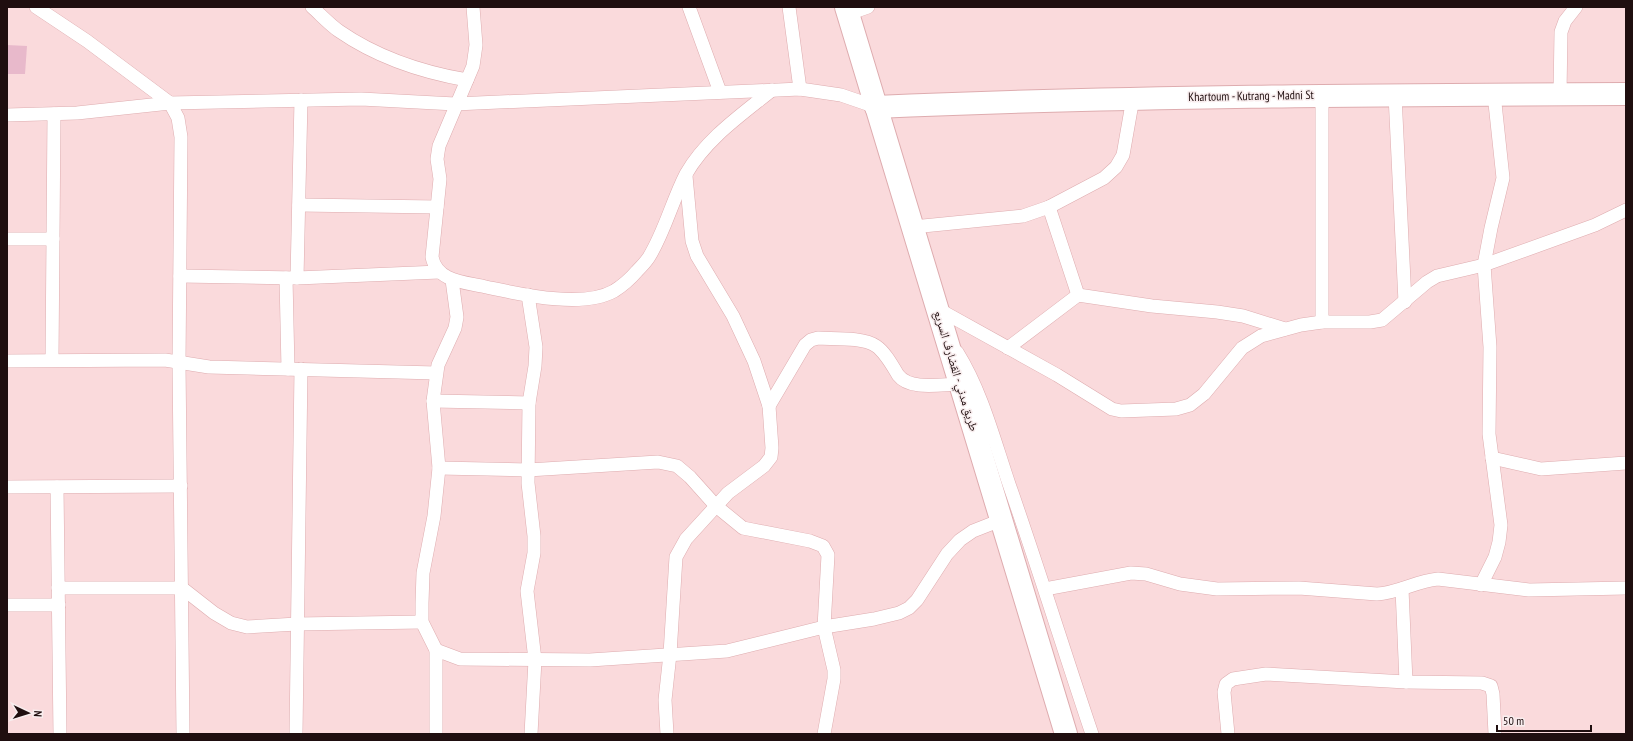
<svg xmlns="http://www.w3.org/2000/svg" width="1633" height="741" font-family="'PT Sans Narrow','Noto Naskh Arabic',sans-serif">
<style>
.building{fill:#e8b9cb}
.lines{fill:none;stroke-linecap:round;stroke-linejoin:round}
.minor-casing{stroke:#deacaf;stroke-width:14}
.trunk-casing{stroke:#deacaf;stroke-width:24}
.minor{stroke:#fff;stroke-width:13}
.trunk{stroke:#fff;stroke-width:22}
.labels{text-anchor:middle;stroke-width:3;stroke-linejoin:round;paint-order:stroke}
.street-label{font-size:12px;fill:#1f0e0f;stroke:#f8edee}
</style>
<rect width="100%" height="100%" fill="#fadadc"/>
<polygon class="building" points="7,45 27,46 25,74 7,74"/>
<g class="lines">
<defs>
<g id="minor">
<polyline points="36,7 87,41 170,103 178,118 181,137 179,363 183,734"/>
<path d="M312 7C321 15 329 24 339 31 378 58 421 72 467 80"/>
<path d="M473 7 476 45 473 66 439 146 437 159 440 179 432 257C437 282 465 282 486 287 520 294 582 309 614 291 622 286 631 278 637 271 641 267 646 262 649 257 665 231 672 201 686 174 706 139 741 115 772 90"/>
<polyline points="689,7 720,92"/>
<polyline points="789,7 800,89"/>
<polyline points="848,14 868,7"/>
<polyline points="1560,94 1561,32 1565,21 1576,7"/>
<polyline points="1322,95 1322,322"/>
<polyline points="1395,95 1405,302"/>
<polyline points="7,115 77,113 170,103 361,99 455,104 800,89 841,95 876,107"/>
<polyline points="299,205 437,207"/>
<polyline points="1049,207 1078,295"/>
<polyline points="913,227 1023,216 1049,207 1104,178 1116,167 1123,155 1133,98"/>
<polyline points="7,239 53,239"/>
<polyline points="180,276 297,278 439,272"/>
<polyline points="286,278 288,369"/>
<polyline points="297,278 301,100"/>
<polyline points="528,295 536,347 535,366 529,403 528,483 534,536 534,553 527,591 535,660 531,734"/>
<polyline points="938,309 1057,375 1112,409 1121,411 1176,409 1190,405 1204,394 1242,348 1261,336 1301,325 1322,322 1370,322 1382,320 1427,282 1437,276 1484,265 1595,225 1626,210"/>
<polyline points="1008,348 1078,295 1152,306 1217,312 1243,316 1285,329"/>
<path d="M957 352C982 392 994 440 1009 484 1038 567 1064 651 1092 734"/>
<polyline points="52,360 54,114"/>
<polyline points="7,361 165,360 209,367 436,373"/>
<polyline points="433,401 529,403"/>
<path d="M769 406 805 345 811 340 818 338C834 339 863 337 876 346 885 352 892 365 898 375 910 391 942 384 960 384"/>
<polyline points="1492,458 1541,469 1626,463"/>
<polyline points="439,468 528,470 658,462 677,466 690,477 716,506 743,528 810,541 823,546 828,555 824,627 834,670 834,679 824,734"/>
<polyline points="7,487 181,486"/>
<polyline points="57,487 60,734"/>
<polyline points="1481,585 1495,557 1499,542 1501,525 1489,434 1490,347 1484,265 1491,228 1503,178 1494,94"/>
<polyline points="58,588 182,588 214,613 231,623 247,627 297,624 422,622"/>
<path d="M1045 589 1131 573 1146 574 1180 584 1217 589 1299 588 1377 594C1398 593 1416 581 1438 579L1529 590 1626 588"/>
<polyline points="1402,589 1406,682"/>
<polyline points="7,605 59,605"/>
<polyline points="436,650 460,659 590,660 727,651 824,627 874,619 899,613 909,608 917,600 947,554 960,540 973,531 1001,520"/>
<polyline points="296,734 301,369"/>
<polyline points="436,734 436,650 422,622 422,603 423,573 434,516 439,468 433,401 438,365 455,328 457,317 452,280"/>
<polyline points="667,734 665,700 670,654 676,557 686,539 728,493 764,466 771,457 772,448 769,406 754,361 733,316 697,256 692,241 686,176"/>
<polyline points="1228,734 1224,692 1226,684 1233,679 1266,674 1406,682 1482,683 1491,686 1493,694 1495,734"/>
</g>
<g id="trunk">
<polyline points="846,7 1066,734"/>
<path d="M876 107C1126 96 1376 95 1626 94"/>
</g>
</defs>
<use href="#minor" class="minor-casing"/>
<use href="#trunk" class="trunk-casing"/>
<use href="#minor" class="minor"/>
<use href="#trunk" class="trunk"/>
</g>
<g class="labels">
<g class="street-label">
<text transform="translate(1251 96) rotate(-1)" y="4">Khartoum - Kutrang - Madni St</text>
<text transform="translate(956 371) rotate(73)" y="4">طريق مدني - القضارف السريع</text>
</g>
</g>
<rect width="1633" height="741" fill="none" stroke="#1f0e0f" stroke-width="16"/>
<g transform="translate(28 713) rotate(94)" stroke="#f8edee" stroke-width="3" paint-order="stroke">
<path d="M0-3L7 15L0 10L-7 15Z" fill="#1f0e0f"/>
<text y="-6" font-size="11" font-weight="bold" text-anchor="middle" fill="#1f0e0f">N</text>
</g>
<path d="M1497 725v6h94v-6" fill="none" stroke="#1f0e0f" stroke-width="2"/>
<text x="1503" y="725" font-size="12" fill="#1f0e0f" stroke="#f8edee" stroke-width="3" paint-order="stroke">50 m</text>
</svg>
